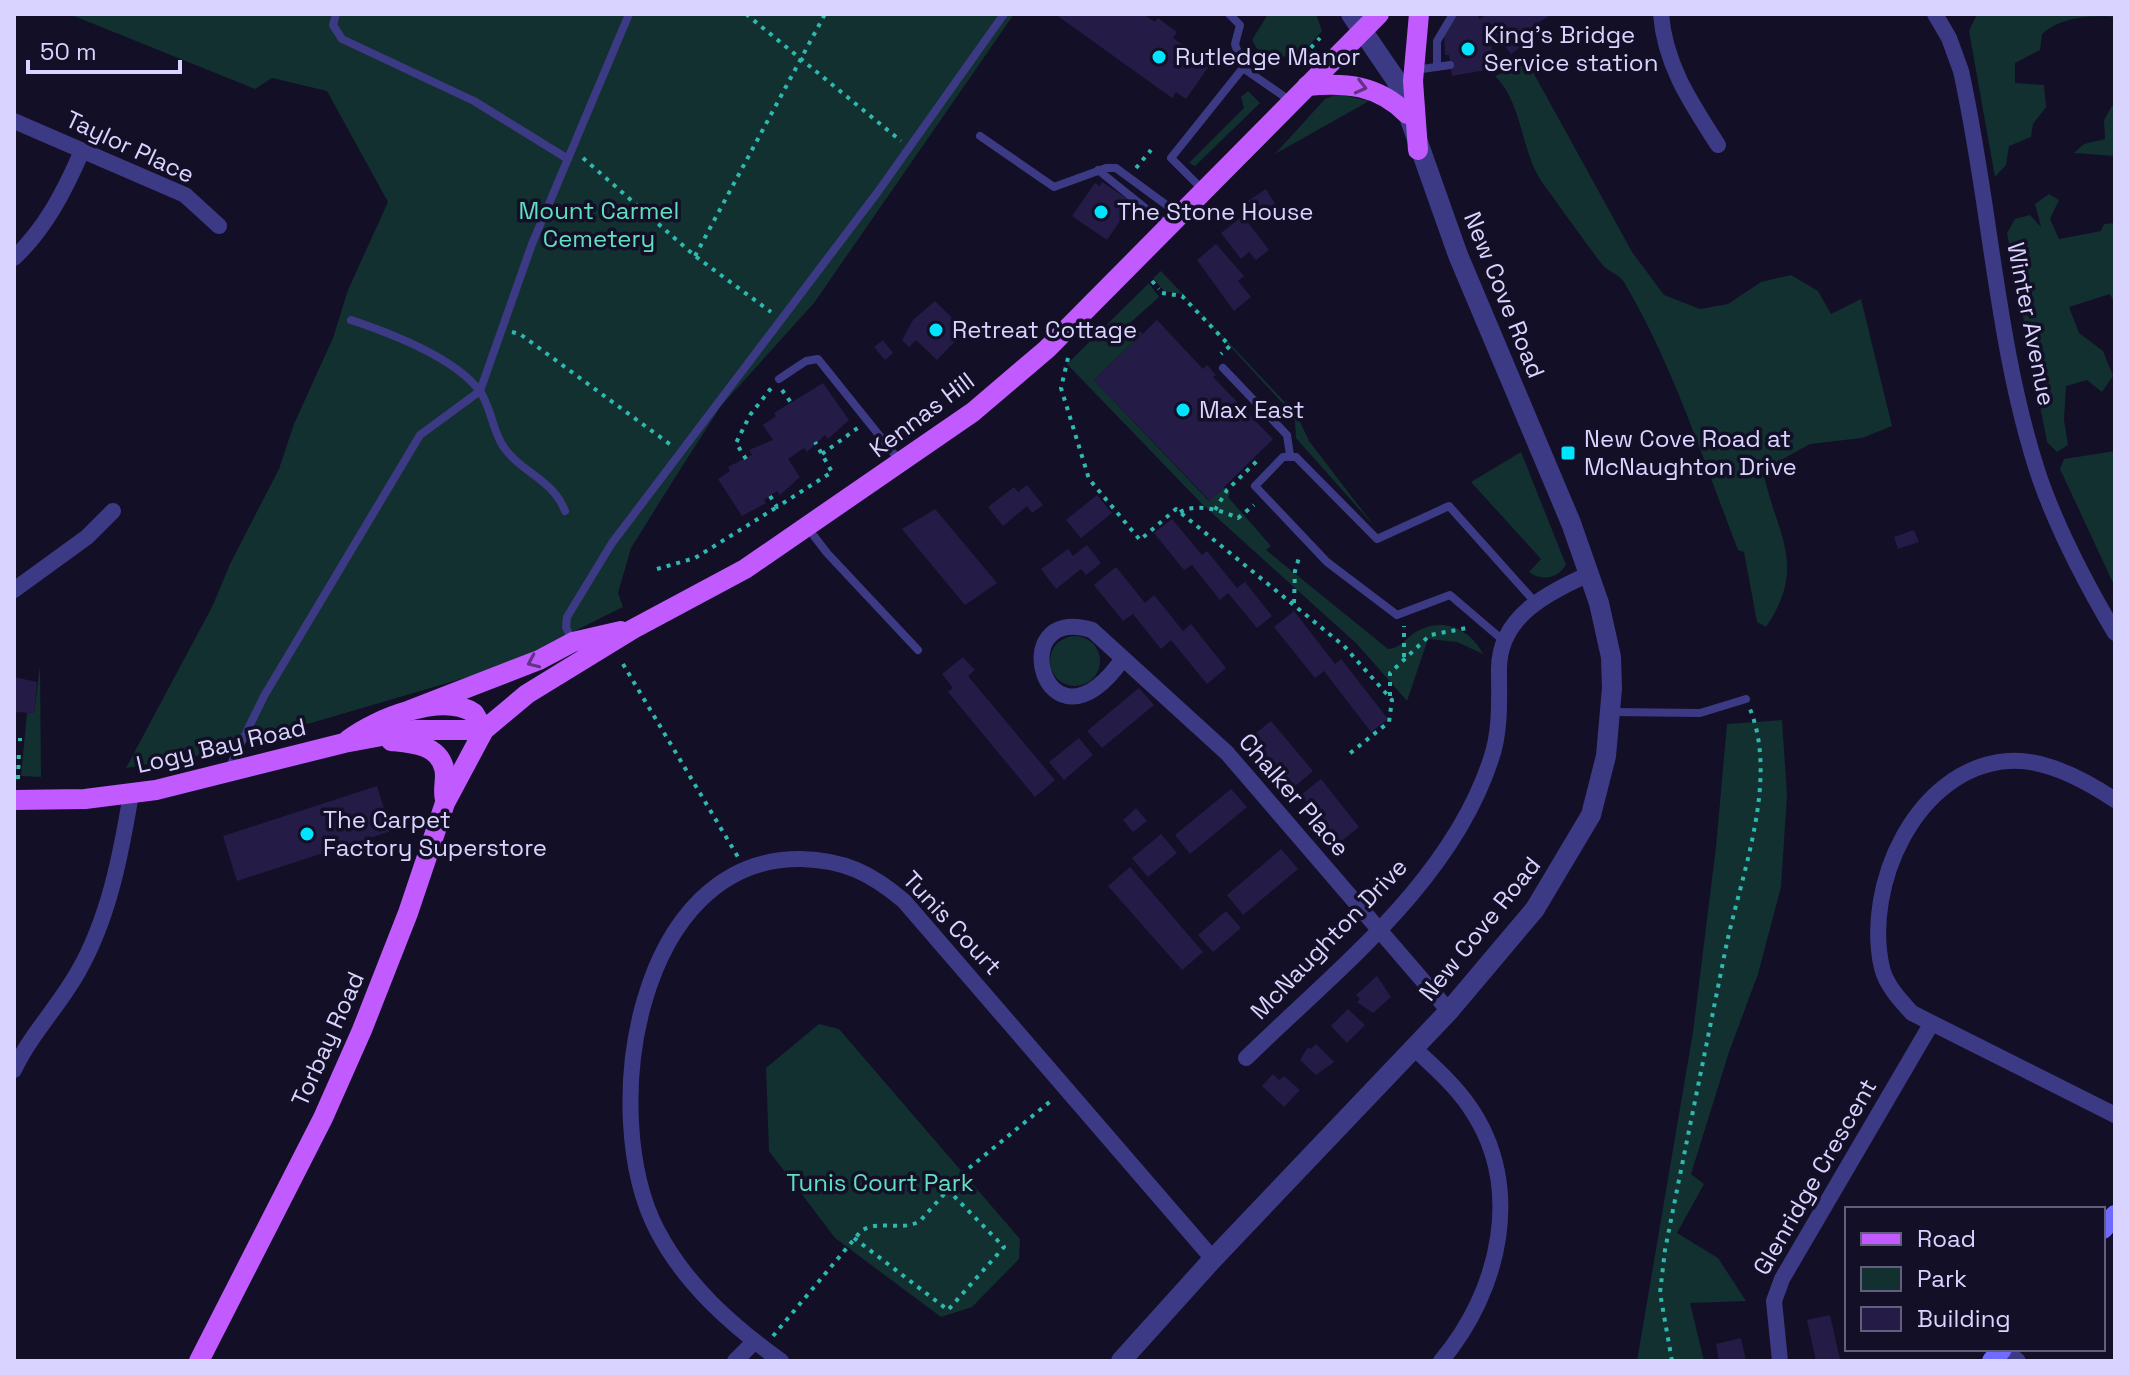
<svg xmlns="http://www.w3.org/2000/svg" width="2129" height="1375" font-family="'Space Grotesk',sans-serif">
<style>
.green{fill:#12302f}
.building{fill:#241b47}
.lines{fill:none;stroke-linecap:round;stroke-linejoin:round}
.path{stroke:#2fb8b0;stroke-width:4;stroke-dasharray:4 6;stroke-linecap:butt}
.service{stroke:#3d3a85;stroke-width:8}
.minor{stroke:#3d3a85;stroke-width:16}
.tertiary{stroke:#3d3a85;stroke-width:20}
.secondary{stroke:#6f6bff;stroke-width:20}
.primary{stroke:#c25bff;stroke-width:20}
.oneway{stroke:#623188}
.poi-dot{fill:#00e5ff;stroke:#130f26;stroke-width:3}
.labels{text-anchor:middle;stroke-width:7;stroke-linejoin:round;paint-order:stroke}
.poi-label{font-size:24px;fill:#d9d4ff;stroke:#130f26;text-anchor:start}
.street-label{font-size:24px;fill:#d9d4ff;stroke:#130f26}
.park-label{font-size:24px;fill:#5fe0c0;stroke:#130f26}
</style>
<rect width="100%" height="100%" fill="#130f26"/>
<g class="green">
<polygon points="69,14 1014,14 814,303 721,406 676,476 631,548 618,593 623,607 502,667 202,755 126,768 213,605 230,564 279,469 294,424 333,338 348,290 388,202 327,91 272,78 255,89"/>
<polygon points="1268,14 1316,14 1322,31 1301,55 1287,54 1276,64 1266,64 1252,40"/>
<path d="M1984 14H2115V17C2089 15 2062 17 2042 34L2040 50 2015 63V83L2044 85 2046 107 2033 124 2031 137 2009 146 2006 165 1995 177 1969 31 1976 16Z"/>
<path d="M1528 63 1632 252 1664 295 1700 309 1728 304 1761 282 1791 275 1818 291 1831 314 1861 299 1892 426 1862 438 1810 444 1763 470C1775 533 1809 564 1766 627L1757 622 1744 552 1738 550C1703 459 1673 365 1624 282 1618 273 1607 272 1601 263 1582 238 1563 211 1544 185 1520 152 1524 105 1495 76Z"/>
<polygon points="1248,91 1260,103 1195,166 1189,163 1244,108 1241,97"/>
<polygon points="1338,94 1369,101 1275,154 1325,99"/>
<polygon points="2115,101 2115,156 2074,153 2084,144 2105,139 2104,120"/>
<polygon points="2049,194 2059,200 2050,219 2059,239 2101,231 2104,224 2115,223 2115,304 2110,294 2069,307 2079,333 2103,351 2113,376 2102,392 2087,380 2066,386 2064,420 2068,445 2057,452 2047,442 2007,233 2015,219 2030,215 2041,227 2035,204"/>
<polygon points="1161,271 1297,415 1309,441 1375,527 1296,438 1295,421 1288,409 1182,294 1164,291 1153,278"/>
<path d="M1149 283 1159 297 1131 322 1142 334 1094 380 1209 501 1224 487 1230 493 1228 497 1271 546 1266 550 1388 649C1399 648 1402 643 1409 637 1436 615 1468 625 1483 654L1457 642 1428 639 1407 701 1357 644 1202 504 1067 364Z"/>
<polygon points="2115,451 2115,587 2060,469 2064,459"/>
<path d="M1521 452 1566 565C1558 578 1542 582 1529 572L1541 559 1471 482Z"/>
<circle cx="1075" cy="661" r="25"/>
<polygon points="40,666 41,777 21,776 27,713 34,713"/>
<polygon points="1782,720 1787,795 1781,887 1758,974 1729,1052 1691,1174 1704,1184 1677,1233 1718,1258 1746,1301 1690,1303 1704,1361 1637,1361 1693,1032 1716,847 1727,724"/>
<polygon points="819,1024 839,1029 1020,1239 1019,1259 972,1307 941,1317 835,1238 769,1151 766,1068"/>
</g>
<g class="building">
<polygon points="1055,14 1143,14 1155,22 1158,18 1177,32 1173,38 1194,53 1197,50 1204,55 1200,60 1209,66 1186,99 1176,92 1172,98"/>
<polygon points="1458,14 1476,14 1480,19 1487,14 1552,14 1532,27 1537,35 1511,54 1499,39 1491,44 1496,68 1452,76 1449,55 1445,55 1444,33"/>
<polygon points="1102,182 1128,199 1124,205 1129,208 1107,240 1072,216 1095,183 1100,186"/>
<polygon points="1266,189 1280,212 1262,223 1248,201"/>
<polygon points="1243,216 1269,250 1256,260 1249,252 1241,259 1221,233"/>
<polygon points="1216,244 1244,276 1238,281 1251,297 1234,311 1197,260"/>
<polygon points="935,301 965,331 937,360 916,340 909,347 902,340 913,320"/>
<polygon points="1157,320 1203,369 1207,365 1216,375 1213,377 1273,439 1210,501 1094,380"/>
<polygon points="883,340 893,353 885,360 874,347"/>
<polygon points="823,383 849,420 828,439 825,435 807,452 804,448 788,459 800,477 780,495 777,491 764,500 766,503 742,516 718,479 730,471 728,467 752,455 749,450 773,440 763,425 776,416 774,413"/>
<polygon points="1027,485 1043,505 1032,513 1027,506 1003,526 988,507 1014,487 1018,492"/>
<polygon points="1097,495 1112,513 1081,538 1066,520"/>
<polygon points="935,509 997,583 965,605 902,529"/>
<polygon points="1172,519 1202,555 1207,551 1237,588 1245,582 1272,616 1257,628 1228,593 1220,600 1192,565 1184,570 1154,533"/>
<polygon points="1914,530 1919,542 1898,549 1894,537"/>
<polygon points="1087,545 1101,563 1086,575 1081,569 1056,589 1041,569 1068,549 1073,556"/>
<polygon points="1116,567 1145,603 1154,595 1183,631 1191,624 1226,668 1207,684 1171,640 1161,649 1133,614 1123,621 1094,585"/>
<polygon points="1294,611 1335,664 1341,659 1388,719 1371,732 1324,671 1315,678 1274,627"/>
<polygon points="963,657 975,670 968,676 1055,780 1035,797 948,692 953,688 942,674"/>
<polygon points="14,677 37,682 34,713 14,712"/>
<polygon points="1139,688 1154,705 1102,748 1087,731"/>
<polygon points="1271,721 1313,771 1293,788 1251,737"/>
<polygon points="1079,738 1093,755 1064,780 1049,762"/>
<polygon points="1321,779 1359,827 1339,843 1301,795"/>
<polygon points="377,786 391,831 237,881 223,836"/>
<polygon points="1231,789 1247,807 1190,854 1175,835"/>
<polygon points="1136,808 1147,821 1133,832 1123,820"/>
<polygon points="1161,834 1177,853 1148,877 1132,858"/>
<polygon points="1281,849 1298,869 1243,915 1227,895"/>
<polygon points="1130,867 1203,952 1182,970 1108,886"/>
<polygon points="1226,911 1241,928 1213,952 1198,935"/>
<polygon points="1377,976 1391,997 1373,1013 1357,1002 1360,999 1356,995"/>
<polygon points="1348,1009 1365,1025 1347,1043 1331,1026"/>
<polygon points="1316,1044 1334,1062 1316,1075 1300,1060 1308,1047 1311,1049"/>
<polygon points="1273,1074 1279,1080 1284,1076 1300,1090 1284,1107 1262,1086"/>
<polygon points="1830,1315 1840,1359 1816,1361 1807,1320"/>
<polygon points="1741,1338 1746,1361 1719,1361 1716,1344"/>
</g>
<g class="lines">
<g class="path">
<polyline points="746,14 901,141"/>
<polyline points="1304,55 1320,38"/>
<polyline points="583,158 695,256 771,312"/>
<polyline points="1136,168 1151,150"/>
<polyline points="695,256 825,14"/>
<polyline points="1152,281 1159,289"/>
<polyline points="1162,293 1182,296 1230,346 1221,354"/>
<polyline points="512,332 520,334 671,445"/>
<polyline points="1068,358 1061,388 1089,479 1140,540 1176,509 1344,646 1392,700 1389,722 1349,754"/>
<polyline points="782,390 792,404"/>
<polyline points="822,454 859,427"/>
<polyline points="746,459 736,443 750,415 772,387"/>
<polyline points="770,496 777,507 832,472 815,442"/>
<polyline points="1215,510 1227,490 1258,460"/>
<path d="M1180 512C1197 503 1221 510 1238 518L1254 505"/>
<polyline points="657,569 695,558 777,507"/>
<polyline points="1294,603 1295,571 1300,554"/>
<polyline points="1404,657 1404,626"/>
<polyline points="623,664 738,857"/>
<polyline points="1390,696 1390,673 1430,635 1467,628"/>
<polyline points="20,741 20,738"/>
<polyline points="18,779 19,749"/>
<polyline points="854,1238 948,1310 1004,1247 949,1191"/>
<path d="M773 1336 861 1231C879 1219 902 1232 920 1221L963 1173 1052 1100"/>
<path d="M1672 1361 1660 1293 1665 1250C1685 1149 1706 1048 1726 947 1741 875 1779 781 1750 709"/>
</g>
<g class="service">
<polyline points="336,14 333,25 342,39 474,101 568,159"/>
<polyline points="1437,67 1437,41 1453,14"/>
<polyline points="1243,68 1292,102"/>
<polyline points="1415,70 1450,65"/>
<polyline points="980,136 1054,187 1106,168 1116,168 1180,215"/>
<polyline points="1098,170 1169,227"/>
<polyline points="1204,191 1171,158 1243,68 1235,44 1240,25 1229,14"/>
<path d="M351 320C390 333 453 357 479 390 491 405 492 430 503 446 521 473 553 479 565 511"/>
<polyline points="1223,368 1287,435 1290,455"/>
<polyline points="779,379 806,361 818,359 899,460"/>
<polyline points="807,527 827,553 918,650"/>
<polyline points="572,641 566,627 567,617 612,543 877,193 1004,14"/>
<polyline points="1505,642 1450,595 1397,615 1327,562 1255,486 1283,457 1296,457 1377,539 1449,506 1535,602"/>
<polyline points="1612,712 1700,713 1746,699"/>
<polyline points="228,770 264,696 420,435 480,391 532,244 629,14"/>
</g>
<g class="minor">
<path d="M1661 14C1665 65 1691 103 1718 145"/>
<path d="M1935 14 1949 38 1961 71C1991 206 1996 348 2040 479 2059 533 2086 584 2115 633"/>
<polyline points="14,121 185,195 219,226"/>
<path d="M14 258C46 228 65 190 82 151"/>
<polyline points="14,590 87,537 113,511"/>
<path d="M1122 660C1045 767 1002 602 1092 630L1227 753 1449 1011"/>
<path d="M2115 800C2085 780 2045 758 2008 761 1916 768 1863 886 1882 968 1886 985 1900 1000 1912 1013L2115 1115"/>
<path d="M1414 1048C1433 1066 1454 1084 1469 1106 1525 1186 1500 1291 1441 1361"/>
<path d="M1246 1058C1336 970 1451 882 1491 759 1501 730 1499 699 1499 669 1499 616 1548 593 1589 574"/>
<path d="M14 1070C30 1035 59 1006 78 972 109 918 121 854 131 794"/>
<polyline points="2004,1349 2018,1361"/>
<polyline points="735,1361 754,1342"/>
<path d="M781 1361C731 1325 685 1284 657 1230 597 1114 636 857 801 859 844 860 871 873 904 901L1213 1259"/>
<polyline points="1780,1361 1774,1301 1782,1279 1930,1026"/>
</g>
<polyline class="tertiary" points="1121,1361 1213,1259 1449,1011 1535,909 1591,815 1606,756 1612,688 1611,657 1599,603 1571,523 1458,255 1396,80 1351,14"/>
<g class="secondary">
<polyline points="2103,1229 2115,1215"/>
<polyline points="1992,1361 2002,1349"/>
</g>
<g class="primary">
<path d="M1307 86C1346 82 1378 85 1407 114"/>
<polyline points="1418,150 1413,81 1419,14"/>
<polyline points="410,710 539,660 573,642 621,631"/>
<path d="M348 740C375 719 442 692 474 713L484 730"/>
<path d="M391 741C411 743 438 744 444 768 447 778 442 789 445 800"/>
<polyline points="14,800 85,799 156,790 344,743 414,730 484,730"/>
<polyline points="199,1361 323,1118 362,1030 408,913 445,803 484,730 527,694 633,629 745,569 973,412 1047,349 1379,14"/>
</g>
</g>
<defs><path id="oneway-chevron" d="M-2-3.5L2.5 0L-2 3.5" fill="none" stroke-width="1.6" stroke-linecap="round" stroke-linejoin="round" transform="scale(2)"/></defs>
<g class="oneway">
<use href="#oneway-chevron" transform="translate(1361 87) rotate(14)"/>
<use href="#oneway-chevron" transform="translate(533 662) rotate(156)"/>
</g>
<g class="poi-dot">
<circle cx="1468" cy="49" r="8"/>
<circle cx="1159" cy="57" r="8"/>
<circle cx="1101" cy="212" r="8"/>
<circle cx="936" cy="330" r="8"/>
<circle cx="1183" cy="410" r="8"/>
<rect x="1560" y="445" width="16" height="16" rx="4"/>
<circle cx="307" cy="834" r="8"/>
</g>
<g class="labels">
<g class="poi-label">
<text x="1484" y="43">King's Bridge<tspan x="1484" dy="28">Service station</tspan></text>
<text x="1175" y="65">Rutledge Manor</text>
<text x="1117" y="220">The Stone House</text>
<text x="952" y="338">Retreat Cottage</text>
<text x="1199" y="418">Max East</text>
<text x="1584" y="447">New Cove Road at<tspan x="1584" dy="28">McNaughton Drive</tspan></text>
<text x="323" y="828">The Carpet<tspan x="323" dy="28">Factory Superstore</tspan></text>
</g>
<g class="street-label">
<text transform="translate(130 147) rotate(25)" y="8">Taylor Place</text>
<text transform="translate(1504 295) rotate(68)" y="8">New Cove Road</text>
<text transform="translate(2031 324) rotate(79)" y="8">Winter Avenue</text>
<text transform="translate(922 415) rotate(-37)" y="8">Kennas Hill</text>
<text transform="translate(221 746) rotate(-13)" y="8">Logy Bay Road</text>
<text transform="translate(1294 795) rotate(49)" y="8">Chalker Place</text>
<text transform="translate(952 923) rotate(47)" y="8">Tunis Court</text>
<text transform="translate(1480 929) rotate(-51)" y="8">New Cove Road</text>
<text transform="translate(1329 939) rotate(-46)" y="8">McNaughton Drive</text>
<text transform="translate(328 1039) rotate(-66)" y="8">Torbay Road</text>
<text transform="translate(1815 1177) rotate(-60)" y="8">Glenridge Crescent</text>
</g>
<g class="park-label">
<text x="599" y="219">Mount Carmel<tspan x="599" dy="28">Cemetery</tspan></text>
<text x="880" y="1191">Tunis Court Park</text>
</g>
</g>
<rect width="2129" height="1375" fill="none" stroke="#d9d4ff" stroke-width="32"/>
<rect x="1845" y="1207" width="260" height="144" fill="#130f26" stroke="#625e7d" stroke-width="2"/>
<rect x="1861" y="1233" width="40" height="12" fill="#c25bff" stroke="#625e7d" stroke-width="2"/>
<text x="1917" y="1247" font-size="24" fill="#d9d4ff">Road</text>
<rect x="1861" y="1267" width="40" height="24" fill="#12302f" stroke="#625e7d" stroke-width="2"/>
<text x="1917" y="1287" font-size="24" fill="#d9d4ff">Park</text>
<rect x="1861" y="1307" width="40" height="24" fill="#241b47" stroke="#625e7d" stroke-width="2"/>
<text x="1917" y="1327" font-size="24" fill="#d9d4ff">Building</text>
<path d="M28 60v12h152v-12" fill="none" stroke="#d9d4ff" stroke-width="4"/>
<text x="40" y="60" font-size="24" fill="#d9d4ff" stroke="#130f26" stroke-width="6" paint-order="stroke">50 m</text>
</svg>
